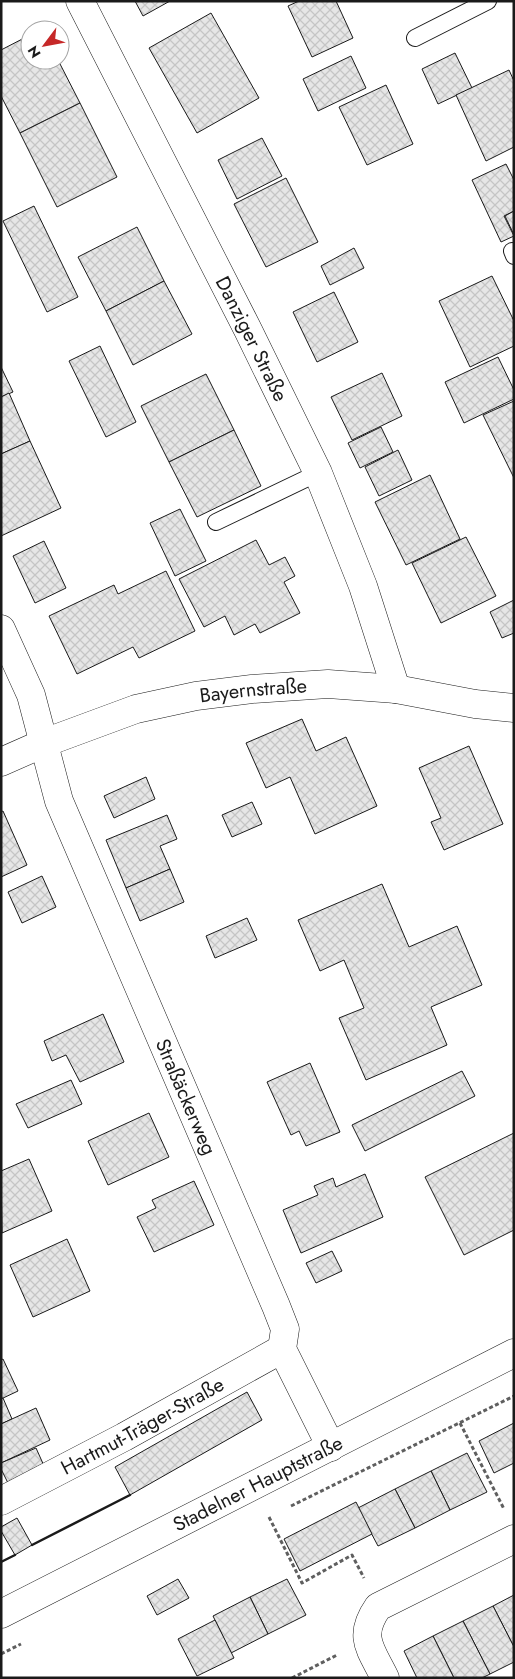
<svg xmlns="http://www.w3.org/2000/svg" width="515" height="1679" font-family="Jost,sans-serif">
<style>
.building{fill:url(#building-cross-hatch);stroke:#1a1a1a}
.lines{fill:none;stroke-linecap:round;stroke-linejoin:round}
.lane-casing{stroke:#1a1a1a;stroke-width:18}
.street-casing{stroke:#1a1a1a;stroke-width:29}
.secondary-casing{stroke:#1a1a1a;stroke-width:29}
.path{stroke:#5f5f5f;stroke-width:3;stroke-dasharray:4 2.5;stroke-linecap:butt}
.lane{stroke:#fff;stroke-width:16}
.street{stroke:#fff;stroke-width:28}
.secondary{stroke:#fff;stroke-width:28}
.wall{stroke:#1a1a1a;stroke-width:2.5}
.labels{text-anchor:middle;stroke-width:4;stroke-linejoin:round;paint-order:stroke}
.street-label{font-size:20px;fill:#1a1a1a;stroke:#fff}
</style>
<defs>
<pattern id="building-cross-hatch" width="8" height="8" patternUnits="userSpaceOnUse" patternTransform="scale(1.25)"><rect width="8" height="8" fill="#e6e6e6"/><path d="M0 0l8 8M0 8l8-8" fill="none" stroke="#c5c5c5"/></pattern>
</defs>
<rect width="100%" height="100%" fill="#fff"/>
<g class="building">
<polygon points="135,1 170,1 143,16"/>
<polygon points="299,1 336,1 353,38 312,57 288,6"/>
<polygon points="211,13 259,98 197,133 149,48"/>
<polygon points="30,35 30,60 58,60 80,103 20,133 1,96 1,50"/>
<polygon points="455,53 472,88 438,104 422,69"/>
<polygon points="351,56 366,88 318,111 303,79"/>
<polygon points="509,70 514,81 514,147 486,161 456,95"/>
<polygon points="386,85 413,144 367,165 339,107"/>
<polygon points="80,103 117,177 57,207 20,133"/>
<polygon points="262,138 282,176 237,199 218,160"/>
<polygon points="506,164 514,180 514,211 504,216 514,236 501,242 472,180"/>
<polygon points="286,178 318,242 266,267 234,204"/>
<polygon points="34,206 78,297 47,312 3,221"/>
<polygon points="514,211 514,235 505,216"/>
<polygon points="137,227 164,281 106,311 78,257"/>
<polygon points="354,248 364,268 330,285 321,266"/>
<polygon points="492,276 514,321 514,346 470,367 439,301"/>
<polygon points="164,281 192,334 133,365 106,311"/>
<polygon points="334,292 358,342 317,362 293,312"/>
<polygon points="100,346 136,422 106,437 69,361"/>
<polygon points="498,357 514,390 514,399 464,423 445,382"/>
<polygon points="1,367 13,392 1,397"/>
<polygon points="382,373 402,416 352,440 331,397"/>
<polygon points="206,374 234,430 169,462 141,406"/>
<polygon points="9,393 30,441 1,454 1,397"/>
<polygon points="514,401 514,478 483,415"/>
<polygon points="381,427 393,452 360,468 348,443"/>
<polygon points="234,430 261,486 197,517 169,462"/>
<polygon points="30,441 61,508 1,536 1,454"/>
<polygon points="398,450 412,480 379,496 365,467"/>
<polygon points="430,475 460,539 406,565 375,502"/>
<polygon points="180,509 206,561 175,576 150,523"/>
<polygon points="466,537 496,596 441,623 412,563"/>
<polygon points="256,540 269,565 285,557 295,576 284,582 300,613 260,633 255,624 234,635 225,616 204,627 179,579"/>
<polygon points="44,541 66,588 35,603 13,556"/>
<polygon points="166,571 195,631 139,658 133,647 77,674 49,616 114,585 118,594"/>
<polygon points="514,600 514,633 502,638 490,612"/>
<polygon points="302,719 316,751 346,737 377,806 315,834 290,777 266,788 246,743"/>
<polygon points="469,746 503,824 444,850 431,822 441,818 419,768"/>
<polygon points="146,777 155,799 114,818 104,796"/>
<polygon points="252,802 262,824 232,837 222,815"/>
<polygon points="3,811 27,865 1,877 1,812"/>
<polygon points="167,815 177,839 160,846 170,869 126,888 106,840"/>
<polygon points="170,869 184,902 140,921 126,888"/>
<polygon points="42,876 56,907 22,923 8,892"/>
<polygon points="382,884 409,947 457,926 482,985 431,1007 447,1045 366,1080 339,1018 364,1008 344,960 320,971 298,920"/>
<polygon points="247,918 257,940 215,958 206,936"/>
<polygon points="103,1014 124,1062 80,1082 66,1055 52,1061 44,1041"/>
<polygon points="310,1063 340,1132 306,1146 299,1131 291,1135 267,1082"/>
<polygon points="462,1071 475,1096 365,1151 352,1125"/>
<polygon points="71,1080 82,1104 28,1128 16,1104"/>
<polygon points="149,1113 169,1157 108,1185 88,1141"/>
<polygon points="514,1133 514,1230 464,1255 425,1177"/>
<polygon points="29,1159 52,1211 2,1233 1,1171"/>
<polygon points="365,1174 383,1217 301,1253 283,1210 318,1195 314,1186 333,1178 336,1187"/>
<polygon points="194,1181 214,1225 154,1252 137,1217 156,1208 152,1200"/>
<polygon points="67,1239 90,1291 33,1317 10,1265"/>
<polygon points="332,1251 342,1271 316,1283 306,1263"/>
<polygon points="3,1359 18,1391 1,1399 1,1360"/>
<polygon points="247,1392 262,1420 130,1495 115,1467"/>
<polygon points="3,1398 12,1419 1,1424 1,1399"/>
<polygon points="36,1408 50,1440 1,1463 1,1424"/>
<polygon points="514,1423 514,1463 494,1473 479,1441"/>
<polygon points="36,1448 45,1468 9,1485 1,1469 1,1463"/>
<polygon points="467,1453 487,1492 450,1510 431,1471"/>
<polygon points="431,1471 450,1510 415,1528 395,1489"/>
<polygon points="395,1489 415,1528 378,1546 358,1508"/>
<polygon points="356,1502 372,1534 300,1571 284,1539"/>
<polygon points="17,1518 32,1545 15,1555 1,1531 1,1527"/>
<polygon points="178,1579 189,1598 157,1615 147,1596"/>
<polygon points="287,1579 306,1615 268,1634 250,1597"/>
<polygon points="514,1595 514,1647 493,1606"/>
<polygon points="250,1597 268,1634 231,1653 213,1616"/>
<polygon points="493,1606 514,1647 514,1662 490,1674 463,1621"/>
<polygon points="215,1620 234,1658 197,1676 178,1639"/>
<polygon points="463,1621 490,1674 482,1678 454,1678 433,1636"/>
<polygon points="433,1636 454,1678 417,1678 404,1651"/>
</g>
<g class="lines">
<defs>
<g id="lane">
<polyline points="415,38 488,1"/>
<polyline points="512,251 514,256"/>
<polyline points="216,522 318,473"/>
</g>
<g id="street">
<path id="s1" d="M80 1 248 330 318 473 363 586 396 689"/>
<path id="s2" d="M1 629 31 695 59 801 276 1306 285 1329 282 1349 331 1447"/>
<path id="s3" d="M1 762 44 743 136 709 196 696 252 689 328 684 396 689 475 704 514 708"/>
<path id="s4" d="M1 1501 124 1437 282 1349"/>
<path d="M385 1678C371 1649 357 1637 378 1607L514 1539"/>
</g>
<g id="secondary">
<path id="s5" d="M1 1614 514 1353"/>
</g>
</defs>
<use href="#lane" class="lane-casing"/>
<use href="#street" class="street-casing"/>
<use href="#secondary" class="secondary-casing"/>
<g class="path">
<polyline points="460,1423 504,1509"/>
<polyline points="291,1506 514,1396"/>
<polyline points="269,1517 302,1583 352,1555 364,1578"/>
<polyline points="1,1654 21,1644"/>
<polyline points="292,1678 337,1655"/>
</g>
<use href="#lane" class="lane"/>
<use href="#street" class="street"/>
<use href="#secondary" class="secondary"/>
<g class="wall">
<polyline points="32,1545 130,1495"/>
<polyline points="1,1562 15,1555"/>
</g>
</g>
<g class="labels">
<g class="street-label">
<text dy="7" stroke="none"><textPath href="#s1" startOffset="379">Danziger Straße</textPath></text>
<text dy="7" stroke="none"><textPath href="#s3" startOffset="264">Bayernstraße</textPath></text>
<text dy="7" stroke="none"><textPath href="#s2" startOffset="504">Straßäckerweg</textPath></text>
<text dy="7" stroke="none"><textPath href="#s4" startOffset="160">Hartmut-Träger-Straße</textPath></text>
<text dy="7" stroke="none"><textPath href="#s5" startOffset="288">Stadelner Hauptstraße</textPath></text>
</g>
</g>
<rect width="515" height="1679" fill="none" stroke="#1a1a1a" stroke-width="5"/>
<g transform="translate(45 45) rotate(238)"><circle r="24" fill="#ffffff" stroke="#a3a3a3"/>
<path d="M0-4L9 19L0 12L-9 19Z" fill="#c62828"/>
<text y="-8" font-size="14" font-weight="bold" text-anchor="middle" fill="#1a1a1a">N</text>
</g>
</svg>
